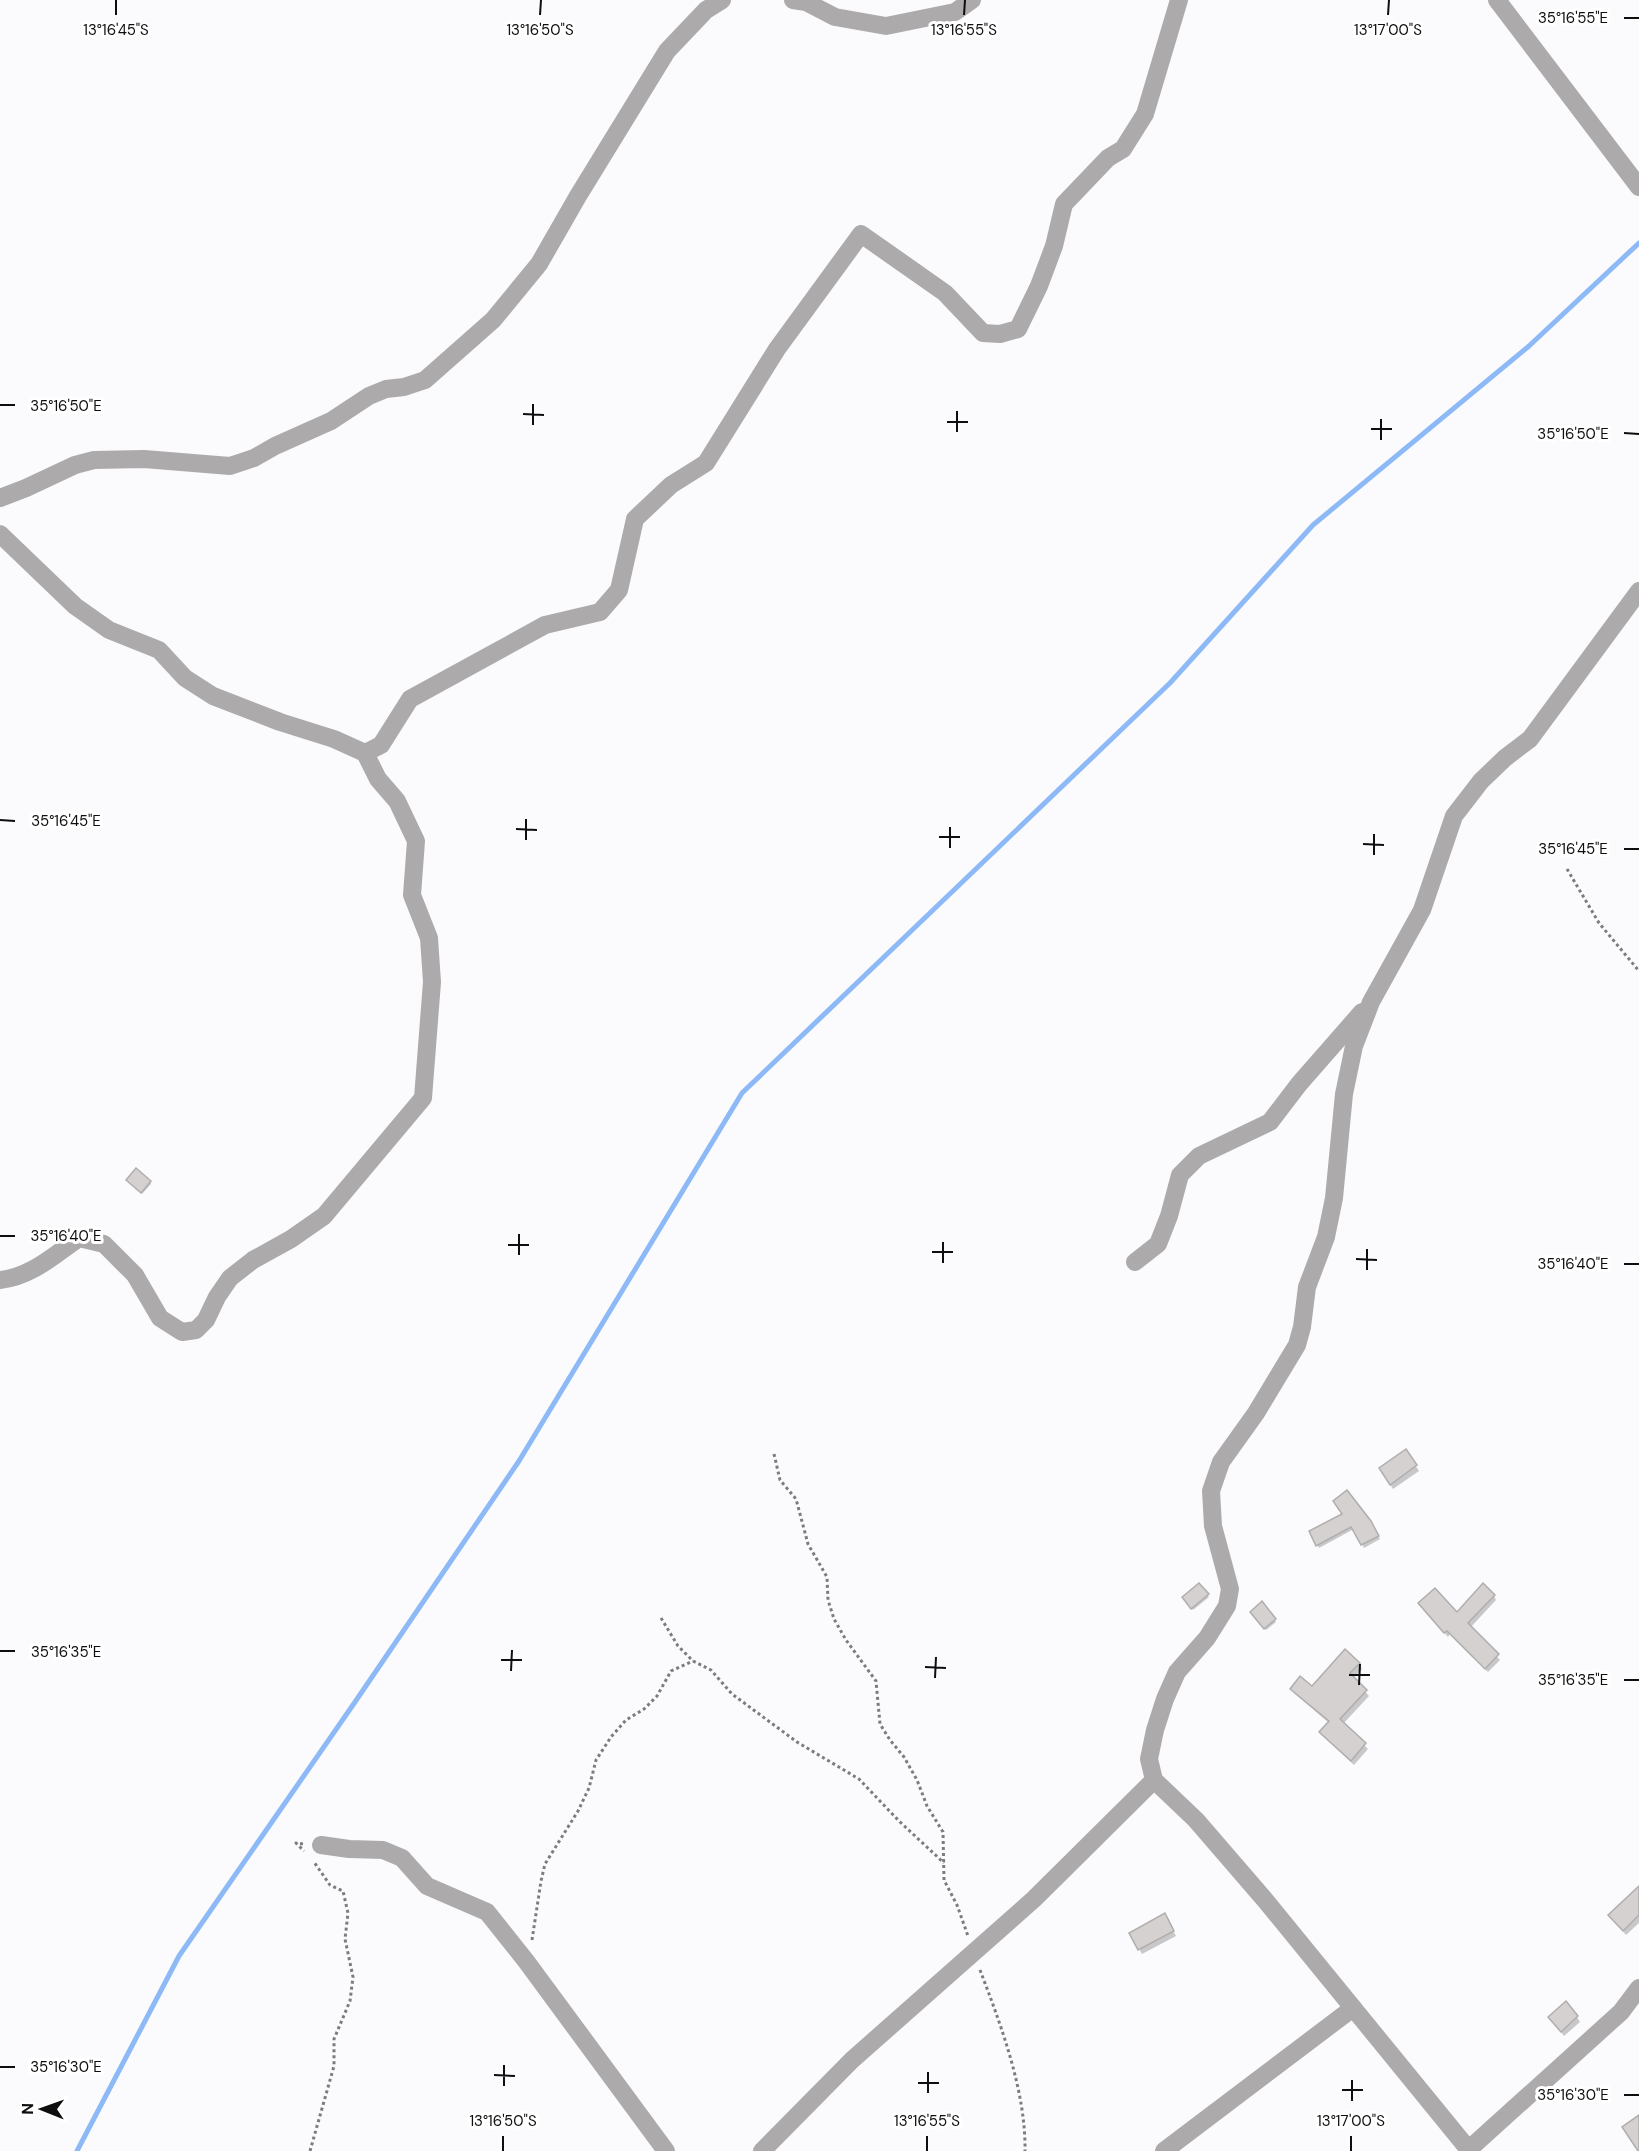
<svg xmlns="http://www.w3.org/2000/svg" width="1639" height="2151" font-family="'DM Sans',sans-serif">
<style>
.shadow{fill:#0003}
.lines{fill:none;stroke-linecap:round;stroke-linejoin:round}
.stream{stroke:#8dbaf6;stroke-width:5}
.building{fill:#d4d1d0;stroke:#b0aeac;stroke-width:1.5}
.path{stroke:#7c7c7e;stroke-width:3;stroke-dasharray:3 3;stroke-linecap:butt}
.minor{stroke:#acaaab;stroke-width:18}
.ticks{fill:none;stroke:#0e0e0f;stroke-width:2}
.ticks-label{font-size:15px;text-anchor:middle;fill:#0e0e0f;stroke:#fff;stroke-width:6;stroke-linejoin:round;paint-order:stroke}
</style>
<rect width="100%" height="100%" fill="#fbfbfe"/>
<g class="shadow">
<polygon points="127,1180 150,1182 151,1184 142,1194"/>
<polygon points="1406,1451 1419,1471 1393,1489 1380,1469"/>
<polygon points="1370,1522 1380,1539 1364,1548 1354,1529 1319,1548 1311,1532"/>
<polygon points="1207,1595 1209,1597 1193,1610 1185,1600"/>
<polygon points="1494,1596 1496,1600 1470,1628 1500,1660 1488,1672 1450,1634 1448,1637 1422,1608 1457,1614"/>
<polygon points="1262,1604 1276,1622 1266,1630 1253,1614"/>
<polygon points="1359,1664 1362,1669 1353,1678 1369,1696 1343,1724 1368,1749 1354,1765 1324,1737 1321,1732 1329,1723 1295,1694 1292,1689 1312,1688"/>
<polygon points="1639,1900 1639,1923 1626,1935 1610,1915"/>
<polygon points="1164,1915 1176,1936 1142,1954 1131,1934"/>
<polygon points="1577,2017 1580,2022 1564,2036 1553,2022"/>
</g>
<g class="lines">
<polyline class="stream" points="77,2151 179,1956 355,1702 519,1461 742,1093 1170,683 1313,525 1529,346 1639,243"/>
</g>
<g class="building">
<polygon points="136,1168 151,1181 141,1193 126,1180"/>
<polygon points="1406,1449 1417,1465 1390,1485 1379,1468"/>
<polygon points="1347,1490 1371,1521 1379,1536 1361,1545 1351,1527 1316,1546 1309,1531 1342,1514 1333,1501"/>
<polygon points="1199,1583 1209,1594 1191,1609 1182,1597"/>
<polygon points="1483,1583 1495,1595 1468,1623 1499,1654 1485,1669 1447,1631 1444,1633 1418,1603 1435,1588 1457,1612"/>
<polygon points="1262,1601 1276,1619 1264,1629 1250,1612"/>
<polygon points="1345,1649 1360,1663 1350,1673 1367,1690 1340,1719 1366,1743 1351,1761 1319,1732 1329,1721 1290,1689 1300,1676 1312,1686"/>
<polygon points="1639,1886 1639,1915 1623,1931 1608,1915"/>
<polygon points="1165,1913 1174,1931 1138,1950 1129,1933"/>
<polygon points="1566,2001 1578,2016 1561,2032 1548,2017"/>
<polygon points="1639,2115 1639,2151 1638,2151 1622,2127"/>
</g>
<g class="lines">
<g class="path">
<polyline points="1567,869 1599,923 1639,971"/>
<polyline points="774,1454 780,1480 796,1499 808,1544 827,1577 828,1600 834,1619 846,1640 876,1681 880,1724 890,1740 904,1757 917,1780 927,1806 943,1832 944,1880 957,1905 968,1936"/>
<polyline points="661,1618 678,1646 693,1661 711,1670 732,1694 797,1742 859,1779 899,1821 944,1863"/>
<polyline points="303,1844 296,1843 304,1851"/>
<polyline points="532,1940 541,1881 545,1864 578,1811 589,1788 596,1760 611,1737 626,1720 644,1709 657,1696 671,1671 693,1661"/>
<path d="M980 1970C1001 2025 1026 2092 1025 2151"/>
<polyline points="310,2151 334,2066 334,2039 350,2001 353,1977 345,1939 348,1913 343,1891 330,1885 314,1862"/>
</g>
<g class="minor">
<polyline points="793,0 806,2 835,17 886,26 955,12 972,0"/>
<polyline points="1497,0 1639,187"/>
<polyline points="0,498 26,488 75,465 94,460 144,459 230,466 254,458 275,446 331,421 369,396 386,389 404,387 425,380 493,320 539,264 578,196 667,51 706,10 722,0"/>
<polyline points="0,534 75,606 109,630 159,650 185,678 213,696 280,722 334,739 365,753 381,745 410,699 545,625 600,612 619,590 635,519 671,485 706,463 777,349 861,234 945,293 983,333 1000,334 1018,329 1039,286 1054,246 1064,204 1108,158 1123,149 1145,114 1179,0"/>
<polyline points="1135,1262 1158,1244 1169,1216 1180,1175 1199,1156 1270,1122 1299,1084 1362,1012"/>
<path d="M0 1280C31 1277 54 1255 79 1238L104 1244 135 1275 160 1318 182 1332 196 1330 206 1320 217 1297 230 1278 253 1260 291 1239 324 1216 423 1098 432 982 429 938 412 895 416 841 397 801 378 779 365 753"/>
<polyline points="321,1845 349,1849 383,1850 402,1858 427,1886 487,1912 526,1961 666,2151"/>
<polyline points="1469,2150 1265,1900 1196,1820 1154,1780 1149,1759 1155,1730 1165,1699 1177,1672 1207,1638 1227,1606 1230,1589 1213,1526 1211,1491 1221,1462 1256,1413 1297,1345 1302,1327 1307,1287 1326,1237 1334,1198 1344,1094 1354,1046 1371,1002 1422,910 1454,816 1481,781 1505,758 1530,739 1639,591"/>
<polyline points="762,2151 852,2060 1034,1899 1154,1780"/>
<polyline points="1164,2151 1353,2008"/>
<polyline points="1467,2151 1621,2012 1639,1988"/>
</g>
</g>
<path class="ticks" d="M116 15V0M540 15 541 0M964 15 965 0M1388 15 1389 0M1624 18H1639M0 405H15M523 414 544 415M947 422H968M533 425V404M1371 429H1392M957 432V411M1624 433 1639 434M1381 440V419M0 820 15 821M516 829 537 830M939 837H960M526 840V819M1363 844 1384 845M950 848V827M1624 849H1639M1374 855V834M0 1236H15M508 1245H529M932 1252H953M519 1255V1234M1356 1259 1377 1260M943 1263V1242M1624 1264H1639M1367 1270V1249M0 1651H15M501 1660H522M925 1667 946 1668M511 1671 512 1650M1349 1675H1370M935 1678 936 1657M1624 1680H1639M1359 1685 1360 1664M0 2067H15M494 2075 515 2076M918 2083H939M504 2086V2065M1342 2090H1363M928 2093V2072M1624 2095H1639M1352 2101V2080M503 2151V2136M927 2151V2136M1351 2151V2136"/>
<g class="ticks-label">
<text x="1573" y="23">35°16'55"E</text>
<text x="116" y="35">13°16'45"S</text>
<text x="540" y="35">13°16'50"S</text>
<text x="964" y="35">13°16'55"S</text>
<text x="1388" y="35">13°17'00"S</text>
<text x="66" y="411">35°16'50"E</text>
<text x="1573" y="439">35°16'50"E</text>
<text x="66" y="826">35°16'45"E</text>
<text x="1573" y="854">35°16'45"E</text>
<text x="66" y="1241">35°16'40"E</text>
<text x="1573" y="1269">35°16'40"E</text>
<text x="66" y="1657">35°16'35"E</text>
<text x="1573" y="1685">35°16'35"E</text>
<text x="66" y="2072">35°16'30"E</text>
<text x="1573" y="2100">35°16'30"E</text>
<text x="503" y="2126">13°16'50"S</text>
<text x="927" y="2126">13°16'55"S</text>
<text x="1351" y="2126">13°17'00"S</text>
</g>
<g transform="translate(42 2109) rotate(271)" stroke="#ffffff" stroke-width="4.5" paint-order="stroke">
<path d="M0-4.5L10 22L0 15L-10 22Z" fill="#0e0e0f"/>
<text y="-9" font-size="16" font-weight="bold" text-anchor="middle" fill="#0e0e0f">N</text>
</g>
</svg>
